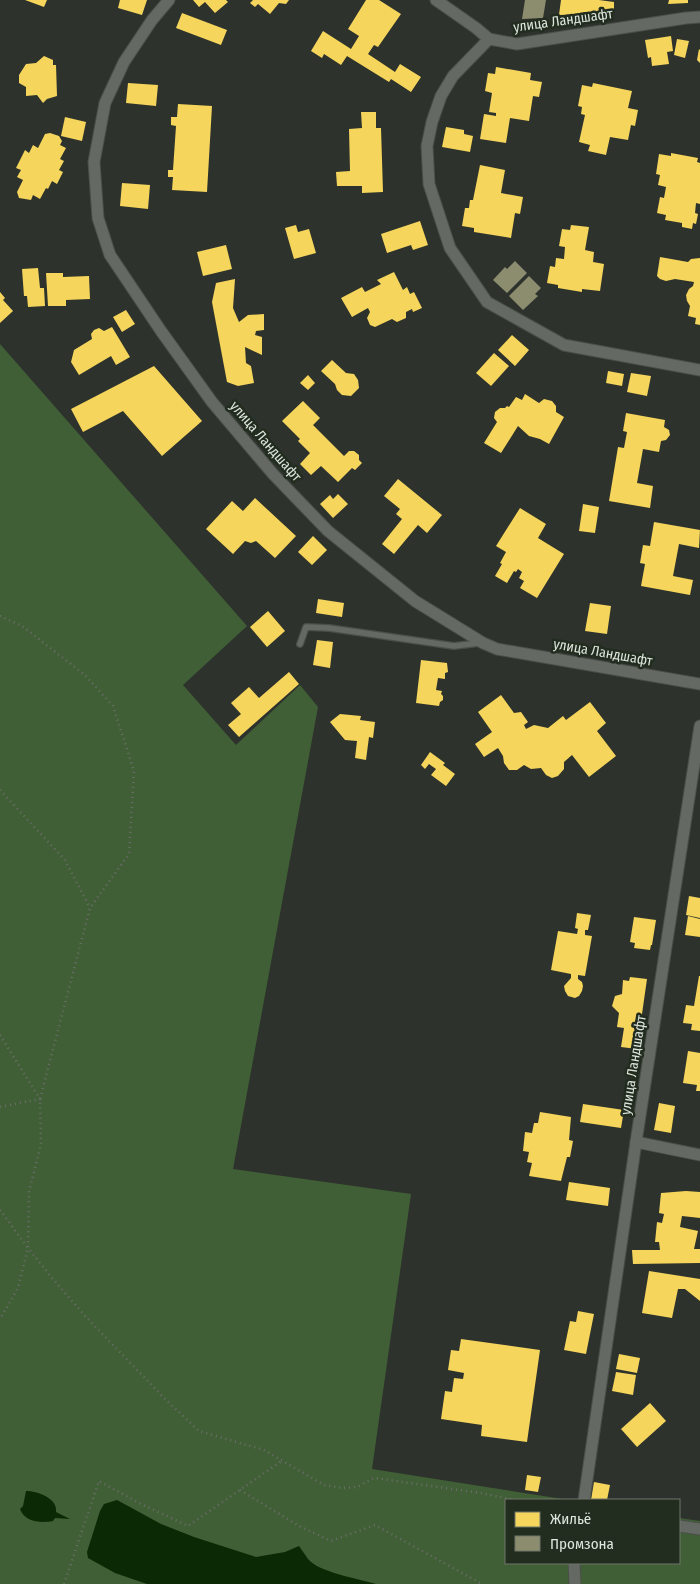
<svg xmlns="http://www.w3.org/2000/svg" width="700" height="1584" font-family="'Fira Sans Condensed',sans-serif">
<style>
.forest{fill:#415f36}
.water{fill:#0b2904}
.homes{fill:#f6d55c}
.industry{fill:#8c8c6e}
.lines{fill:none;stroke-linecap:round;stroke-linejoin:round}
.service-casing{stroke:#4a4f49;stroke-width:8}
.minor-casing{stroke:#4a4f49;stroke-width:13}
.path{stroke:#6b6e6a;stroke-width:2.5;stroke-dasharray:1 4;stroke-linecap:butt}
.service{stroke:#656963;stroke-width:5.5}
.minor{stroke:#656963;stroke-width:11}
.labels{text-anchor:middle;stroke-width:5;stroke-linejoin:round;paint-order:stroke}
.street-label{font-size:14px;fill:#dfe6dd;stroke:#222c1f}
</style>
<rect width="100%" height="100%" fill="#2d332c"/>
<polygon class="forest" points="0,344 247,626 183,685 236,745 300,685 318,707 233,1169 411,1194 372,1469 569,1500 506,1500 506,1563 679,1563 679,1518 700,1521 700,1584 0,1584"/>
<g class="water">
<path d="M26 1491C37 1491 58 1498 56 1512L70 1519 55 1518 53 1521C42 1523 25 1523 20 1509L23 1506Z"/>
<path d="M117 1500 161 1524 194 1537 256 1557 285 1552 299 1546C302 1550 305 1555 308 1559 318 1572 359 1579 376 1584H147L115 1573 88 1558 87 1552 100 1511 104 1504Z"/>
</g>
<g class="homes">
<polygon points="25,0 47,0 44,7"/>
<polygon points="120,0 147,0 142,15 118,8"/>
<polygon points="193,0 226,0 228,2 215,13 205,2 199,7"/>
<polygon points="253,0 289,0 286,4 279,3 270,14 258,4 255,7 250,3"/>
<polygon points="366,0 379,0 401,14 378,47 374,45 368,54 395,72 400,64 421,77 411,92 391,79 389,82 347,56 341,65 324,54 322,58 311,51 323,31 351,49 359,36 348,29"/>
<polygon points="561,0 599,0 614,2 614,13 559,15"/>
<polygon points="669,0 688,0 688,3 668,4"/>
<polygon points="182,13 227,30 221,45 176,28"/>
<polygon points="671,36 673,51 667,52 669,64 652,66 651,57 648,58 645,40"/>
<polygon points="677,39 689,41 685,58 674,55"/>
<polygon points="699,49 700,50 700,63 697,60"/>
<polygon points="44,56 53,60 53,65 56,65 57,96 47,99 43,103 37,95 26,96 26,87 19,83 19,75 26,64 36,63"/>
<polygon points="496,67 531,73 530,80 542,82 539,97 533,96 529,121 510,118 506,143 480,139 484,114 496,116 496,113 489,112 492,93 485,91 488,73 495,74"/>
<polygon points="128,83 158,85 156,106 126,103"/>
<polygon points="593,83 632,91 628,108 638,110 635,126 631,125 628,140 610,137 606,155 588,151 590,145 579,142 585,115 581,114 582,107 578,106 582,85 592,87"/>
<polygon points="178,104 212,106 207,192 172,190 173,177 168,177 168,170 173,170 176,126 171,125 171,117 177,117"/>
<polygon points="361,112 376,112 376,128 381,128 383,192 362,193 362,186 337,186 336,172 350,171 349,129 362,128"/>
<polygon points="65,117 86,122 82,141 61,136"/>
<polygon points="446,127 464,130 464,134 473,136 470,152 442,147"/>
<polygon points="50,133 59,136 62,141 60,145 66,148 60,159 64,161 59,170 63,172 57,184 52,181 48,189 46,188 40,199 33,195 31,200 19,198 17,192 23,180 17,177 21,170 16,168 25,150 29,153 33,145 38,148 45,134"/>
<polygon points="671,153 698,158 697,162 700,163 700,204 696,203 695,213 698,214 696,224 693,223 692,229 682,227 682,223 665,220 666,215 657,213 660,197 664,198 666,187 658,185 660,175 656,174 659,154 671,156"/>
<polygon points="480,165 505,170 501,193 523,197 520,214 515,213 511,238 474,232 474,228 462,226 465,208 469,208 470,200 473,200"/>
<polygon points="122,183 150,185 148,209 120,206"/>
<polygon points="420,221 428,245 413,250 411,245 387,253 381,234"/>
<polygon points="296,225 298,232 309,229 316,253 294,259 285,228"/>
<polygon points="571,225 589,227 585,250 594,252 593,262 604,264 600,291 582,289 582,292 558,288 558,285 547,283 550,266 555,267 556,258 564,259 565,247 559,246 562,229 570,230"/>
<polygon points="226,245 232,269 203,276 197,252"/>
<polygon points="660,257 688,262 691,259 700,258 700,325 695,324 696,318 688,316 690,306 687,301 686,295 689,289 693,286 694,282 675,279 666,281 660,279 657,276"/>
<polygon points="38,268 40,288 44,288 45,306 28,307 27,296 24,296 22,269"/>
<polygon points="394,272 403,290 407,287 410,294 414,292 422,308 413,312 412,309 406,312 406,318 397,322 392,319 375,327 370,325 367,318 370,312 368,308 352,317 341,298 362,287 365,292 381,284 377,280"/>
<polygon points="46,273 63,273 63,277 89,276 90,299 66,300 66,306 48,306"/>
<polygon points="235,279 233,308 239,322 248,315 264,314 264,330 256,331 255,335 262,337 262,355 245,347 246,363 251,366 254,383 238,386 227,382 212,302 216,283"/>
<polygon points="0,292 5,298 3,300 13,311 0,323"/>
<polygon points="126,310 135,324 122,332 113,317"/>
<polygon points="112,327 130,357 116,365 111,356 79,375 71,362 74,350 92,339 91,334 94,330 99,328 104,331"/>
<polygon points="512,335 529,350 515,366 498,350"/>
<polygon points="494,353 509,366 491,386 476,373"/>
<polygon points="332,360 346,373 354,374 358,380 359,388 351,396 342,395 337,390 335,384 321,371"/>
<polygon points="154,366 202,421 162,456 123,411 83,432 71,409"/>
<polygon points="608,371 624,374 622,386 606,383"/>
<polygon points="631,373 651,376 647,396 627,392"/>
<polygon points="308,375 315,383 308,390 300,383"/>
<polygon points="525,394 539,403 544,399 552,401 556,406 556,412 564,417 549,444 540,439 529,436 518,426 501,453 484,443 497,422 494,418 495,412 500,408 505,408 507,406 509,407 516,397 522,400"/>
<polygon points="303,401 320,418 313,425 344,456 349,451 354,451 359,455 359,460 362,463 355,470 352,468 338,482 321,466 311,475 300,464 310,453 298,441 300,439 282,421"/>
<polygon points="626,413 665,420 664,427 669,430 670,435 666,440 661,441 659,452 643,449 637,483 653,486 650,508 609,501 618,447 624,448 627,432 623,431"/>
<polygon points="398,479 442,515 427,533 418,525 394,554 382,544 402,519 396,514 400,509 384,496"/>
<polygon points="338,494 348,504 333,518 320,504 330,495 333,499"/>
<polygon points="255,498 296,536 275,558 256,541 251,543 245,541 233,554 206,529 232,501 243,511"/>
<polygon points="583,504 599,507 595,533 579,531"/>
<polygon points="520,508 546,524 538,538 564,554 537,598 520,588 524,581 519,578 522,572 518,569 516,572 514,571 507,583 495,576 502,564 500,563 506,552 496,546"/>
<polygon points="654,522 700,530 699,548 679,544 673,576 693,580 690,595 641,586 645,564 640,563 643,545 650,546"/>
<polygon points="313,536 327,550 312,565 298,552"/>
<polygon points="318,599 344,603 342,617 316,613"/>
<polygon points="590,603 611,606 607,634 585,631"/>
<polygon points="268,611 285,631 267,647 250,627"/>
<polygon points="317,640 333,642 330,668 313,665"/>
<polygon points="421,660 447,663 448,672 445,673 445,679 438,678 436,690 442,691 441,694 443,696 443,700 440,702 439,706 416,703"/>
<polygon points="289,672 299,684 239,737 228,725 241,714 231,703 249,687 259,698"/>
<polygon points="501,695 514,713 521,712 528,722 524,725 526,729 534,725 548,728 563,716 566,720 590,702 606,723 597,731 616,756 589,777 572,755 564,762 564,769 558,776 552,778 546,775 541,768 531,769 524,765 517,770 509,770 504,763 503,756 498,748 484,757 475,744 492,732 478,712"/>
<polygon points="340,714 361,716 360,720 375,722 373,738 369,737 366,760 355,758 357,741 345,740 330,722"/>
<polygon points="430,752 445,763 443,765 455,774 446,786 431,775 436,769 429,764 425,769 421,765"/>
<polygon points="689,896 700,898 700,918 686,915"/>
<polygon points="577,913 591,915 588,930 585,930 585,935 592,936 585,976 578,975 578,979 582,982 583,986 582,991 579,996 575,998 568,996 565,991 564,986 571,978 571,974 551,970 558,931 577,934 578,929 575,928"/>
<polygon points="688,916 700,919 700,937 685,935"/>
<polygon points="634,917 656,920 652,945 651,945 650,950 634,948 635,943 630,942"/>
<polygon points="699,976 700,976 700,1031 691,1030 692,1024 683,1023 686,1005 694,1006"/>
<polygon points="630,977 647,979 637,1049 621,1047 624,1028 617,1027 619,1013 612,1006 615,996 622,994 623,980 629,981"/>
<polygon points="688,1051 700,1053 700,1091 696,1091 697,1085 683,1083"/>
<polygon points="659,1103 675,1106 671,1133 654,1130"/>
<polygon points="583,1104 624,1110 621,1128 580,1122"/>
<polygon points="540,1112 571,1117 569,1140 573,1141 570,1157 567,1157 561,1181 529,1176 532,1163 527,1162 529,1152 523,1151 525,1132 532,1133 534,1123 538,1123"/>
<polygon points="569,1182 610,1188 608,1206 566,1200"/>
<polygon points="686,1191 700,1192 700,1218 682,1216 680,1227 698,1231 694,1249 700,1249 700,1263 633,1264 632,1250 660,1250 659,1242 655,1242 657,1222 662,1223 664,1214 659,1213 661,1193"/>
<polygon points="649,1271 700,1279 700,1301 685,1289 678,1289 672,1318 642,1313"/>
<polygon points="578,1311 594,1314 586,1354 564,1350 570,1321 576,1322"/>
<polygon points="461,1339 540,1350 527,1442 481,1436 482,1425 441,1419 445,1391 452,1392 454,1378 463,1379 464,1373 448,1370 451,1350 459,1351"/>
<polygon points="619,1354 640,1358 637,1373 616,1369"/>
<polygon points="616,1372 636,1375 633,1395 612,1391"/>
<polygon points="650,1403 666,1421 637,1447 621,1429"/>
<polygon points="527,1475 541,1477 538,1492 525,1490"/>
<polygon points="594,1482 610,1485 607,1500 591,1500"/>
</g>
<g class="industry">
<polygon points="525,0 546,0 543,18 522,19"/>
<polygon points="515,261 527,273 507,293 493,280 505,267 507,269"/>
<polygon points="529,276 541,288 535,294 538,296 523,310 509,296"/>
</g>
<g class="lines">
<defs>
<polyline id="service" points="300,644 306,627 329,628 454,646 479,643"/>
<g id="minor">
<polyline points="169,0 152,20 124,62 105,103 94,162 98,218 110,255 161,331 212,402 273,474 328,531 415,601 483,643 497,649 700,684"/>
<polyline points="436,0 476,28 489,39 517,44 686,18 700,17"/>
<polyline points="489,39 453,76 441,96 432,122 427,146 429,184 450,248 487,302 564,345 700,370"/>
<polyline points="636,1142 700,1155"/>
<polyline points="584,1500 636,1142 700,726"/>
<polyline points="679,1526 700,1529"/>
<polyline points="574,1563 575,1584"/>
</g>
</defs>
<use href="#service" class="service-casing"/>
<use href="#minor" class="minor-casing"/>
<g class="path">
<polyline points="0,616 22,626 85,675 113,706 134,771 129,854 90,908 40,1099 41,1144 29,1192 28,1248 52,1278 86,1317 167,1401 199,1431 264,1450 324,1485 343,1488 357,1487 374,1478 481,1493 515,1500"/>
<polyline points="0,790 65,860 90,908"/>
<polyline points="0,1035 40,1099 0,1107"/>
<polyline points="0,1210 28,1248 18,1288 0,1319"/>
<polyline points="240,1490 299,1526 331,1541 375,1525 482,1584"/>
<polyline points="64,1584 99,1481 139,1503 188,1526 283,1460"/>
</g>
<use href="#service" class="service"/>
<use href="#minor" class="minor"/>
</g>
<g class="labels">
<g class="street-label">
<text transform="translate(563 20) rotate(-8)" y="5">улица Ландшафт</text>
<text transform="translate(266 441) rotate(49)" y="5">улица Ландшафт</text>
<text transform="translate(603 652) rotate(10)" y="5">улица Ландшафт</text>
<text transform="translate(633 1065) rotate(-81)" y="5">улица Ландшафт</text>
</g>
</g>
<rect x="505" y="1499" width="175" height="65" fill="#222c1f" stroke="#6e766b"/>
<rect x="515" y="1512" width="25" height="15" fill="#f6d55c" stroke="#6e766b"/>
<text x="550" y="1524" font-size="15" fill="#dfe6dd">Жильё</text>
<rect x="515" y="1536" width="25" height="15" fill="#8c8c6e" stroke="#6e766b"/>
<text x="550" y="1549" font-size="15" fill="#dfe6dd">Промзона</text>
</svg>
